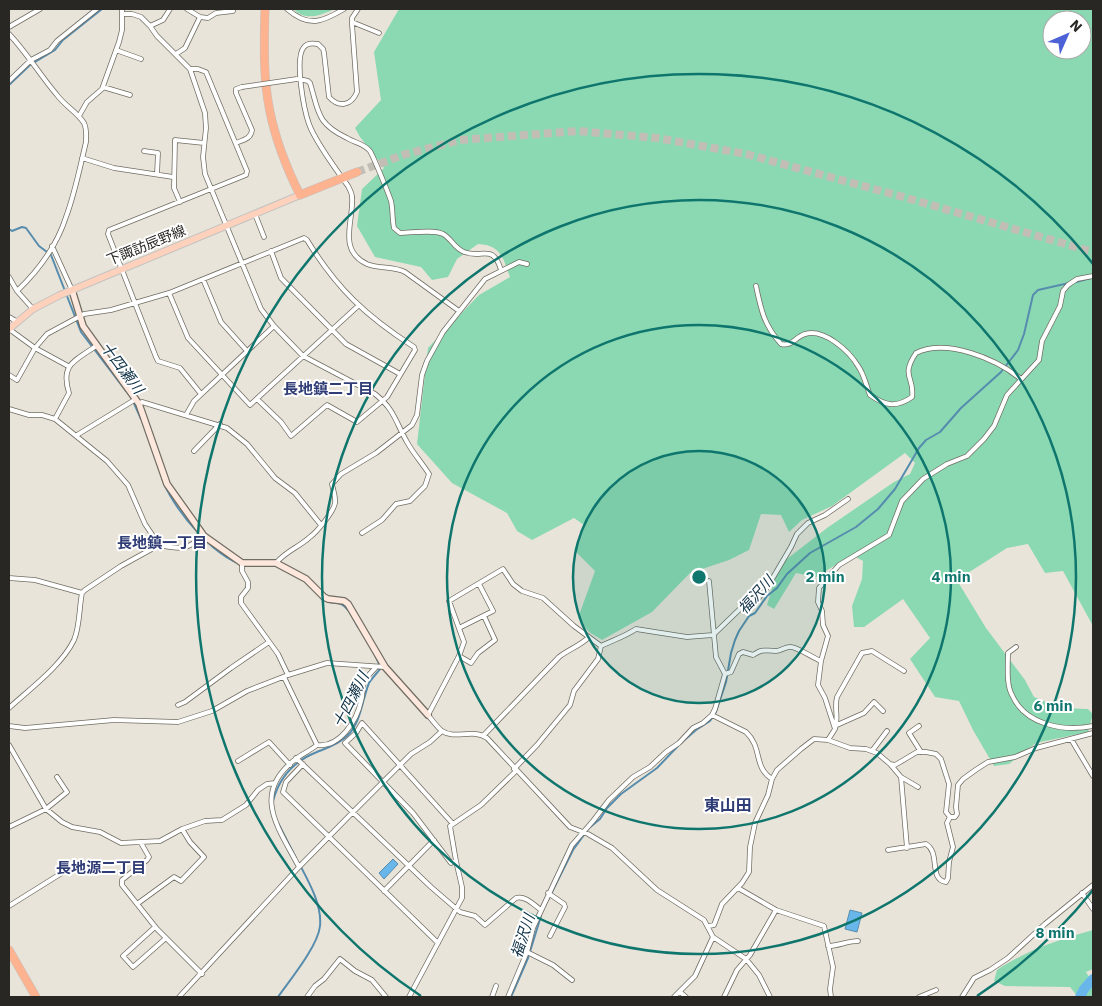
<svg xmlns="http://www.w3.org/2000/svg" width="1102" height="1006" viewBox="0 0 1102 1006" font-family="'IBM Plex Sans','Noto Sans JP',sans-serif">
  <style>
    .green { fill: #8bd9b3; fill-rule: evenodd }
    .water { fill: #69b7ea; stroke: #568cae }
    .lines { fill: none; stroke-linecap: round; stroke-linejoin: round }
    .stream { stroke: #568cae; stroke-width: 2 }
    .river { stroke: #69b7ea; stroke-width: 10 }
    .highway-tunnel { stroke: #c3beb5; stroke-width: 8; stroke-dasharray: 8 4; stroke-linecap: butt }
    .street-casing { stroke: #706d63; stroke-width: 5.5 }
    .secondary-casing { stroke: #706d63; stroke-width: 8 }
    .primary-casing { stroke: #c3c3c1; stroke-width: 8 }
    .highway-casing { stroke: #c3c3c1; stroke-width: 9 }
    .street { stroke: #fff; stroke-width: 4 }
    .secondary { stroke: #fee8de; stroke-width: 5.5 }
    .primary { stroke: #fed1bc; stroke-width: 6 }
    .highway { stroke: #fdb290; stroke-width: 8 }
    .street-bridge-casing { stroke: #706d63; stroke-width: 5.5; stroke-linecap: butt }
    .street-bridge { stroke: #fff; stroke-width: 4 }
    .ring { fill: none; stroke: #0f766e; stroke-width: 2.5 }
    .labels { text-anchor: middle; stroke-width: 4; stroke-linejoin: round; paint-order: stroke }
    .street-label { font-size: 14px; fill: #292723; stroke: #fff }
    .water-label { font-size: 15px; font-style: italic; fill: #0f3247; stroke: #fff }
    .neighbourhood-label { font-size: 15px; font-weight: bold; fill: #2f3c76; stroke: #fff }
    .quarter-label { font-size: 16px; font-weight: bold; fill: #2f3c76; stroke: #fff }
    .centre { fill: #0f766e; stroke: #fff; stroke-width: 2.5 }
    .ring-label { font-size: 15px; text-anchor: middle; font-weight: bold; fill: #0f766e; stroke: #fff; stroke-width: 4; stroke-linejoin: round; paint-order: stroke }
  </style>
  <rect width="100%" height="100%" fill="#e9e4d9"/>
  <path class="green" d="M293,9H335C320,15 307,22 293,9Z
    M399,9H1093V626L1063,571L1045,573L1028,544L1007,548L960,578L958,582L986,628L1025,680L1034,697L1061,708L1088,709L1093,714L1088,732L1036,743L1009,764L994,766L973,730L959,701L935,697L910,659L930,638L903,599L864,627H854L852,606L862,579L863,561L852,555L816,577L796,573L774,609L767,605L779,565L827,528L894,482L910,474L915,463L905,453L832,506L802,520L789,532L781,515L761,514L749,550L729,560L690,573L652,612L602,640L589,632L578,618L595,571L574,550L584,525L574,518L532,540L517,531L507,513L452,483L417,444L428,348L479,295L510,277C503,258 501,245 478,244L457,259L448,277L432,280L421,267L375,257L357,226L362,189L384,168L360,137L355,128L381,100L374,52ZM1052,20H1082V50H1052Z
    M1093,930V969L1086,972L1093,983V997H1078L1070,987L1005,986L994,981L997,970C1025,951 1060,939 1093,930Z"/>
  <path class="water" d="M393,859L398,864L384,879L379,873Z
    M850,910L862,913L857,932L845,929Z"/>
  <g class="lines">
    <path class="stream" d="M9,85L30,65L55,50L63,40L102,9
      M9,229L12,231L22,227L26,228L39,246L51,255L81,332L126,391
      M1076,282L1091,278
      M133,401L141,419
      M162,478C171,507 221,568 253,566
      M322,598C330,605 333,601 341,604C349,607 354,620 358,627
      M681,743L696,730L710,721L716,712L726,682L731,653L735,640L739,631L749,616L755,613L767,596L777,588L787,574L810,553L856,527L878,509L895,489L919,448L926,440L940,432L961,408L1001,372L1018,350L1024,334L1033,295L1038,290L1069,283
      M273,801C279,778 294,761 317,752C327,748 339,744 347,736C361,723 362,700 369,683C372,678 377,673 381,668L375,655
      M278,823L296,858
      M548,900L573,850L589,828L600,819L607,808L621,794L657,768L678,746
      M278,997C290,980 318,946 320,926C322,906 310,884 301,867
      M511,997L528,958L541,916"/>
    <path class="river" d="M1080,997L1084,989L1093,979"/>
    <path class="highway-tunnel" d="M357,172L406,154L460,140L578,131L657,138L746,154L907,198L1093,252"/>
    <g class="street-casing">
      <path id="street" d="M187,9L200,17
        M287,9C309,28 322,22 344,9
        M358,9L352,18V24L357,92C351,106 339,108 329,97L324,53L323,49L318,44C313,43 307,43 304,47C294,58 304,110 309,124C315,141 337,171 348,186C350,190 352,193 352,197C354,221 337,250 367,264C379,269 394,266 405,272L459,311
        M123,14H132L141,17L150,26L157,36L190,69L205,113L206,128L203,157L205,174L261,309L274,326L303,356L375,394C395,410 395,421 407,442C413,453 422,463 429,474L425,486L410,501L396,504L382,520L362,533
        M352,22L379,33
        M150,26L163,20L170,9
        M9,27L40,9
        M9,34C27,53 40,75 57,95C65,106 77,112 84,123C87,129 86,136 86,142C80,167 75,193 66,217C57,245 38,271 17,291
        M116,50L141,59
        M176,54L185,48L200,17L208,18L216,13L233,11V9
        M190,69H198L206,72L247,171L246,175L109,230L108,234L156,357L158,361L180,368L201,394
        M299,79L308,81L310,83C319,112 316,123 347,138C355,143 363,143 370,151C374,158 388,192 391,201C393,209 392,219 394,228L400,233C411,233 434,229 443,234C451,238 454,248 464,252C482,259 493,243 501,270
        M9,81L31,60L50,50L57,41L97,9
        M103,87L130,95
        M79,116L87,102L102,89L119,42L122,30V9
        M236,143C243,140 251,139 252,130L236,93V89L242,87
        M144,151L158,153L157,174
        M82,158L114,168L173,177
        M180,202L174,188L175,140L204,143
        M255,214L264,237
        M52,246L72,290
        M271,251L281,278L346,344L400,374
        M9,277L17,291L33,309
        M203,279L221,322L247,351
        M756,286C761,310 764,325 781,344C792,347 795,337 805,334C824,328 849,351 858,366C864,374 866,385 870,395C886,406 896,408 912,397C915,377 900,377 916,353C947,338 996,359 1021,379
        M169,293L188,338L250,405L358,306
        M9,317L16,321
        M9,329L35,348L68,366
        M9,375L17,380L35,348L47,334L84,314L111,310L169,293L304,238L307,240C337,289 366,316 414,347L415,350L387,397L357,422L327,405L291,436L281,422L257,399
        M139,404L142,402L227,428L247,444L275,478L295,493L321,525
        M9,409L29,415H42L55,419L107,461L128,485L145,524L159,545
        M186,415L194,401L274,326
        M55,419L69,393C60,364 75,361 96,346
        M77,435L136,399
        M194,451L220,424
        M242,563V571L248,582V588L241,597V603L278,654L288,675
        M276,563C287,550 298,548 310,537C317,532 334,511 335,503C336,497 333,490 332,484L341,474L376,453L412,425L417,415L422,375L427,361L443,332L485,279L519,262L527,264
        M9,578L35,580L82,593
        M459,628L493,611L479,584
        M601,646L574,626L543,598L522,591L513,584L503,569L449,601L464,642L459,656L428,715C432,720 437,727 442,731C455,740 473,728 487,738L570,827L588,834L612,848L657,890L704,920L713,937L746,959L759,975L770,997
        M601,646C613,640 624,637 636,629L687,637L713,635L742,607L757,600L768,586L791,547L797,534L808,523L825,515L848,499
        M1016,647L1008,653C1008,666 1006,684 1012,695C1025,725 1064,732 1093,726
        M459,656L471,663L478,653L495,640L484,616
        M725,674L731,672L739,654L743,652L753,655C764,648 764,651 776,651C781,651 786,646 791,647C797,647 813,658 821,661
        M284,677L317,745C311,750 304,753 297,758C250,793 278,827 299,867
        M178,705L185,702L231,668L269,642
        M9,708C30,689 62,665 74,640C80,626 79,608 82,593L85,590L121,566L159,545C181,549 185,551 204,536
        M712,715L746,732C763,748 753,767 772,779
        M837,725L864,713L874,702L883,711
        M9,726L25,728L114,720L178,722L212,711L247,691L288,675L327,663L385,667
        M919,726L909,733L921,752
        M835,729C839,718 834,708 837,697L862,653L872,651L904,671
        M483,736L559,657C569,649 580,646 589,637
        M1071,739L1093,776
        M828,740L835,729L825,698L818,685L821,661L828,636L823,625L822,611L818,602L819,588L839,565L889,535L902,501L923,479L947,464L967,456L984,439L994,426L1007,395L1039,360L1042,341L1060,306L1063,291L1068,285L1077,279L1093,276
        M9,745L46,809L62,822L72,827L100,832L121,843L160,841L182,829L205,821L222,820L246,805L258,790L267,784L275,783
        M317,745C340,748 357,720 361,701C363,695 362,688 364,682C366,677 373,671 376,667
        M872,751L887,731
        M296,758L431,887L460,912L475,916L485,925L516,898C525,895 534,905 541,910
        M238,761L269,742L290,765
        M303,764L286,782L283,792L438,943
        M890,764L901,777L907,848
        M514,769L537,745L570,705L574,691L598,659L601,646
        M901,777L918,787
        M950,817H955L957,814L956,807L958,785L963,779L977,769L988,762L1015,757L1036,748L1093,733
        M453,824L362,723L356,733L345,743L413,813L451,863L456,861
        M9,827L46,809L67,792L57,777
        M141,843L149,857L147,860L122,880V885L157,929L202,974
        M888,850L926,844C941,853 928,879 946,882L948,878L949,862L953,847L947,823L950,817
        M738,888L776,910L824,926L833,967L830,989L831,997
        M384,891L434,840
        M548,893L564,904L565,907L550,936
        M1082,893L1093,909
        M137,904L174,877L181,881L204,857L190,842L182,829
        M9,906L65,871
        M709,926L714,925L722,904L742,883L749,872L750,847L755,823L768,795L772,779L777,770L801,749L814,739L828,740L850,748L866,749L877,753L890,764L895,765L917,752H926L936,754L941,759L949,784L946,812L950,817
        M155,927L123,956L133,967L166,938
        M828,946C839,946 847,941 858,941
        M527,952L553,965L572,980
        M680,992L686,997
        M179,997L299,867L353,812L411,754L430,742L442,731
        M307,997L315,986L324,979L340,959L355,971L372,980L386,997
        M409,997L462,898V887L456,861L450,826L481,805L516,771
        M492,997L496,986
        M508,997L527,952L533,928L572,845L593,821L609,800L633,777L650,767L666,752L679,743L693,728L703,723L712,715L715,709L725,674L716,657L709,581
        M674,997L695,976L713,937
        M724,997L737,970L750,955L776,910
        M919,997L936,990
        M962,997L974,978L990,970L1008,958L1045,924L1093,885"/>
    </g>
    <g class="secondary-casing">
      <path id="secondary" d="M72,290L83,326L139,404L167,484L204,536L242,563H276L306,579L324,597L328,599L344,601L348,604L385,667L428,715"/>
    </g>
    <g class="primary-casing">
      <path id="primary" d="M9,329L33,309L60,295L300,195"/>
    </g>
    <g class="highway-casing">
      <path id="highway" d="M265,9C264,43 263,79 270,112C276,141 287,169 300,195L357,172
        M9,950L36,997"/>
    </g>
    <use href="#street" class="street"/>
    <use href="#secondary" class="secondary"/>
    <use href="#primary" class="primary"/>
    <use href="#highway" class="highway"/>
    <g class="street-bridge-casing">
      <path id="street-bridge" d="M242,87L297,79"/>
    </g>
    <use href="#street-bridge" class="street-bridge"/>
  </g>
  <circle cx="699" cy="577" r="126" fill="#0f766e" fill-opacity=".12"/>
  <g class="ring">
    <circle cx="699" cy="577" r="126"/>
    <circle cx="699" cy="577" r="252"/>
    <circle cx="699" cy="577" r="377"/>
    <path d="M1093 890A503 503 0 0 1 977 996M421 996A503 503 0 1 1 1093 264"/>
  </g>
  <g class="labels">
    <g class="street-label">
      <text transform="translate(146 245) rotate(-22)" y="5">下諏訪辰野線</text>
    </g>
    <g class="water-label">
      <text transform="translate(122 368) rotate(53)" y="5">十四瀬川</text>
      <text transform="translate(756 595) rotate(-48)" y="5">福沢川</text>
      <text transform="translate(351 700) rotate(-63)" y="5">十四瀬川</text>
      <text transform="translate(523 936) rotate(-72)" y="5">福沢川</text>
    </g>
    <g class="neighbourhood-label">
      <text x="328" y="394">長地鎮二丁目</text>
      <text x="162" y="548">長地鎮一丁目</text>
      <text x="101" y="873">長地源二丁目</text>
    </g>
    <g class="quarter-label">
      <text x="728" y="811">東山田</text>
    </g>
  </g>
  <circle cx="699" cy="577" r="8" class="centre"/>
  <g class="ring-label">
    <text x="825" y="582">2 min</text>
    <text x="951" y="582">4 min</text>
    <text x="1053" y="711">6 min</text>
    <text x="1055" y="938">8 min</text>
  </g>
  <rect width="1102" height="1006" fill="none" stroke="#292723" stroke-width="20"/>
  <g transform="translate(1067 35) rotate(45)"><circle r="24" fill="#ffffff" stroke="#a9a9a7"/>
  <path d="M0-4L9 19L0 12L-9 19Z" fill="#4e62d8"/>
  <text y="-8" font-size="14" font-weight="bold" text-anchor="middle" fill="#292723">N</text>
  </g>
</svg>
